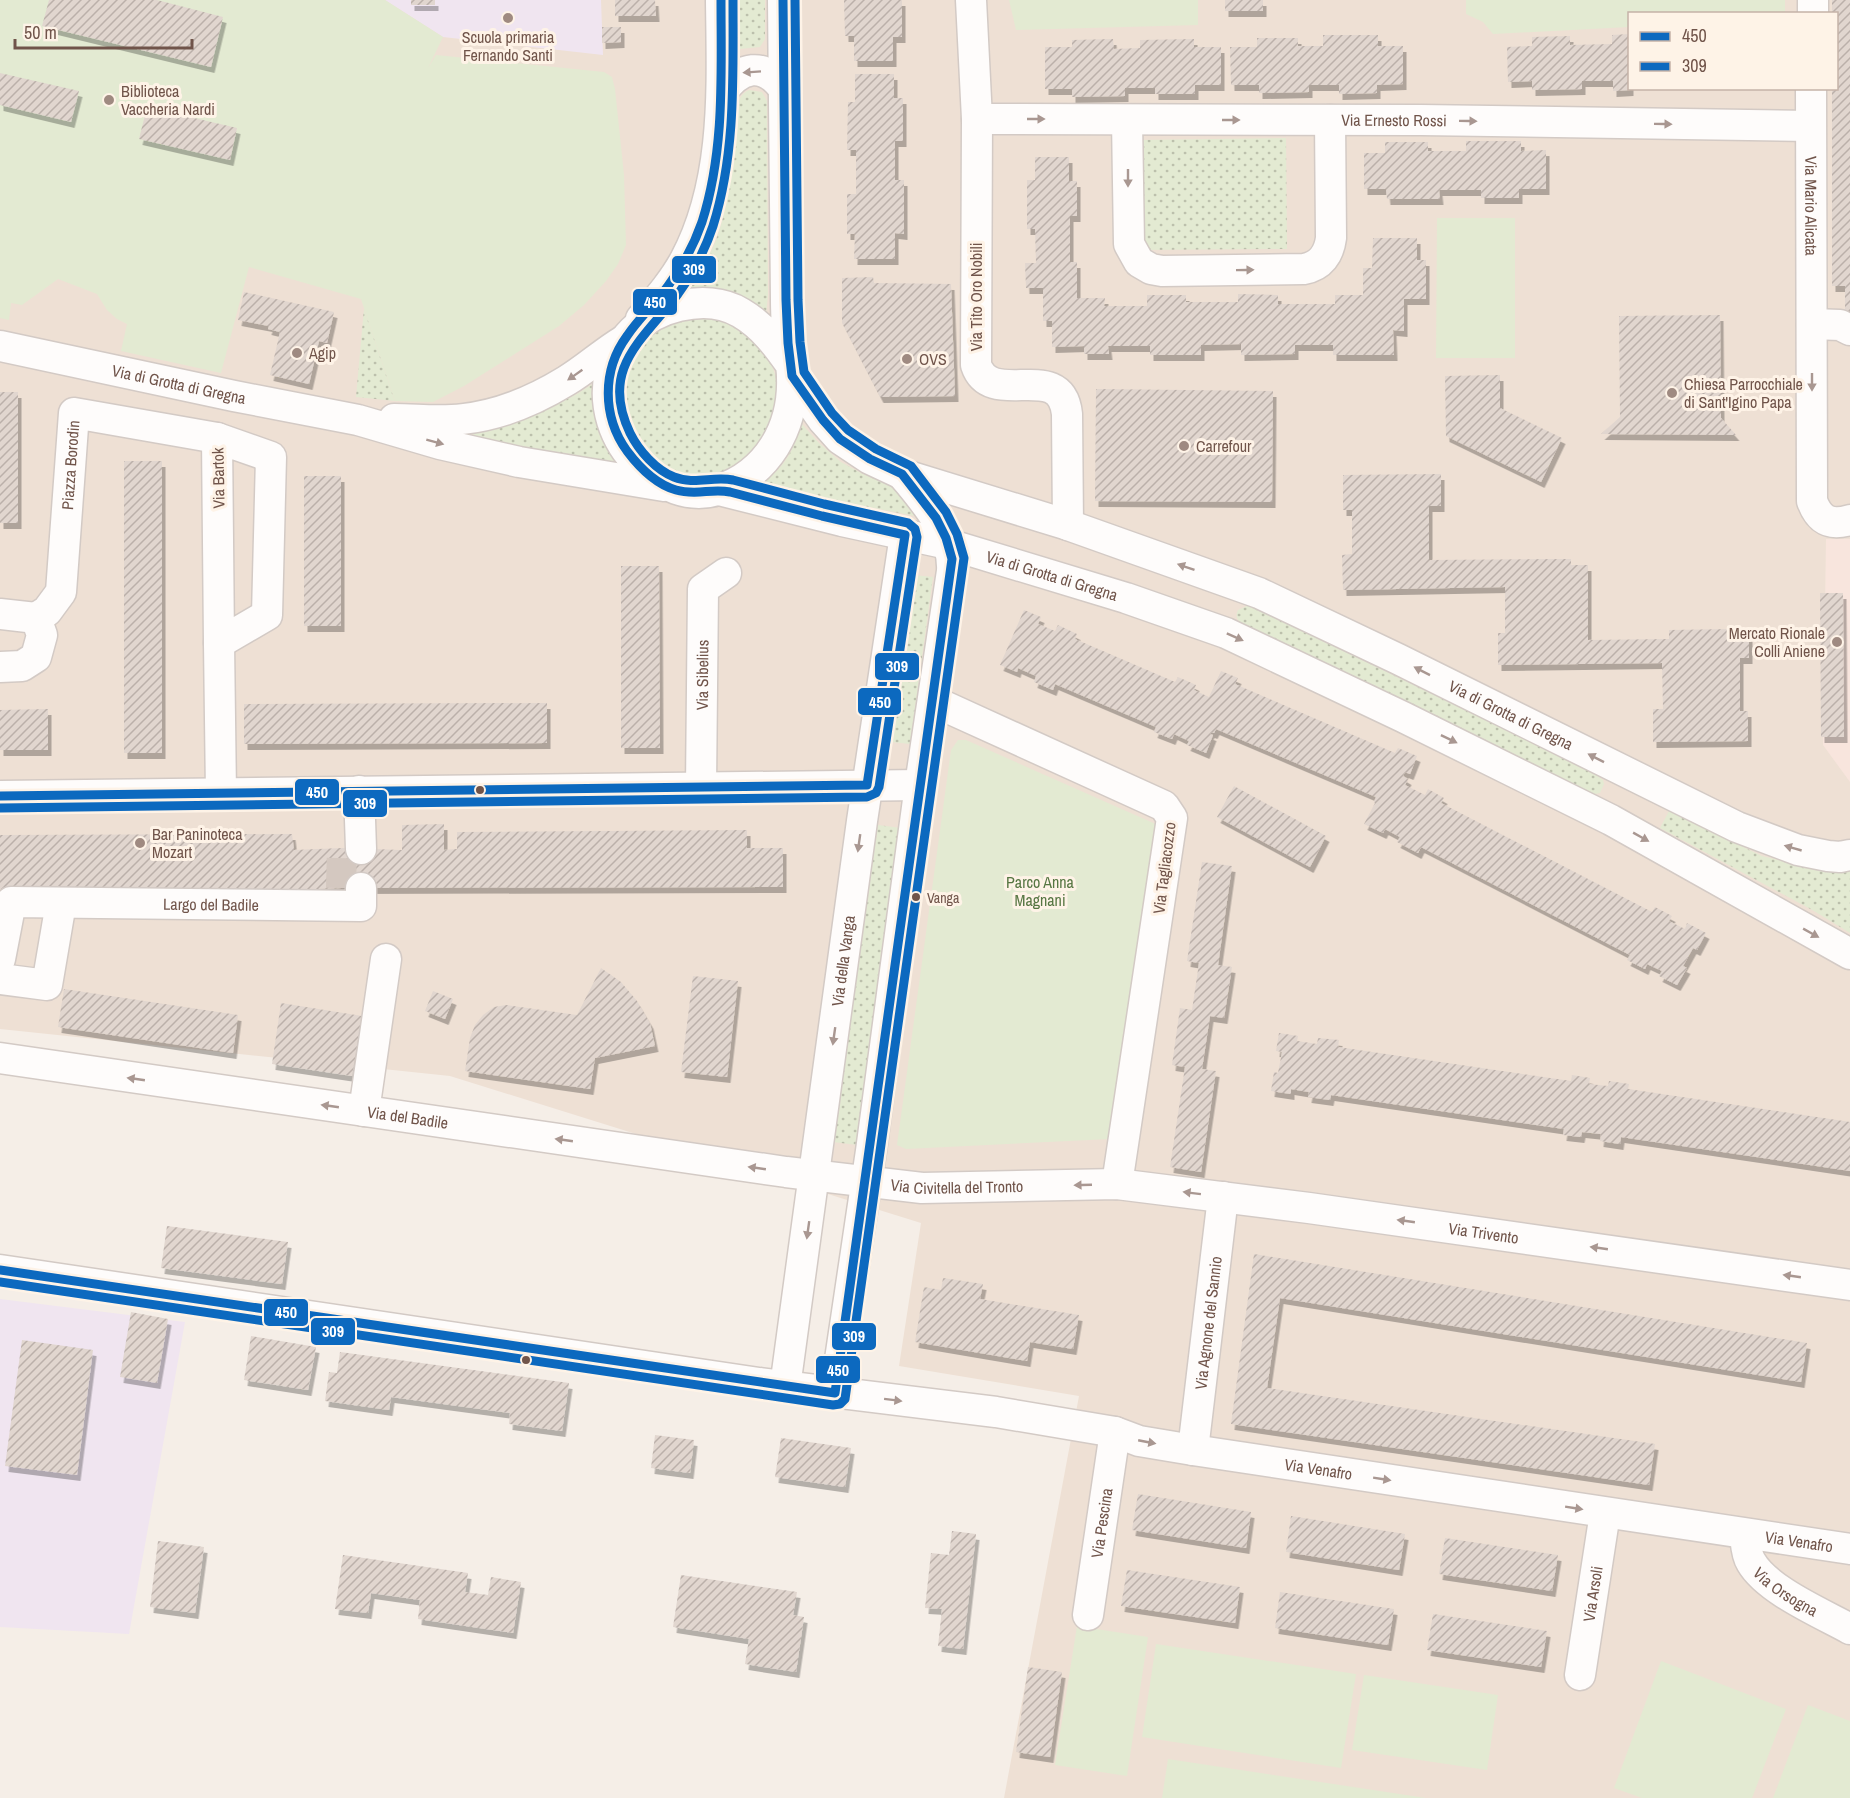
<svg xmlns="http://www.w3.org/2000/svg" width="1850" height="1798" viewBox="0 0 1850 1798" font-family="'Archivo Narrow',sans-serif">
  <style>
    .residential { fill: #eee0d4; fill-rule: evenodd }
    .commercial { fill: #f8e5dd }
    .education { fill: #f0e5f0 }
    .grass { fill: url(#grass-dots) }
    .park { fill: #e3ead2 }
    .building { fill: url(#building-hatch); filter: url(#shadow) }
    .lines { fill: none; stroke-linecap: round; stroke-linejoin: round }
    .minor-tunnel { stroke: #d4c8c0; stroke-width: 30; stroke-dasharray: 30 15; stroke-linecap: butt }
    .minor-casing { stroke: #d3cac5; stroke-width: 33 }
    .minor { stroke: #fefcfb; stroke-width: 30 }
    .bus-1-casing { stroke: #fef3e7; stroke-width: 14 }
    .bus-2-casing { stroke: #fef3e7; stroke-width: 14 }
    .bus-1 { stroke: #0c69bf; stroke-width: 9 }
    .bus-2 { stroke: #0c69bf; stroke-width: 9 }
    .oneway { fill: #a99791 }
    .poi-dot { fill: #9f8a81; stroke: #fef3e7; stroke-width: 2 }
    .bus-dot { fill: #70544a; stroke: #fef3e7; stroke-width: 2 }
    .labels { text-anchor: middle; stroke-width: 6; stroke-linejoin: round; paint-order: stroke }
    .bus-label { font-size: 14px; fill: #70544a; stroke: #fef3e7; text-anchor: start }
    .poi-label { font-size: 16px; fill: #70544a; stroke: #fef3e7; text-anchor: start }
    .street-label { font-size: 16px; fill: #70544a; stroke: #fef3e7 }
    .park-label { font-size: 16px; fill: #567642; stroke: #fef3e7 }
    .line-badge { stroke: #fef3e7; stroke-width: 2 }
    .badge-label { font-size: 16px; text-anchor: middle; font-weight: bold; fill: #fff }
  </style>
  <defs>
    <pattern id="grass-dots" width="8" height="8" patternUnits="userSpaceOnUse" patternTransform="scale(1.5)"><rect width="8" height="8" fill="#e3ead2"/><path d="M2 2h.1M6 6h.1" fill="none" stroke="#bcc0ac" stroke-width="1.8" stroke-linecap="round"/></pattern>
    <pattern id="building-hatch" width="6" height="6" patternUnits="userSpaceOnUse" patternTransform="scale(1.5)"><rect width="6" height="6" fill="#e1d6cf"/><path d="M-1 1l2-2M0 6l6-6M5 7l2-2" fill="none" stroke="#bbb0aa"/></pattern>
    <filter id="shadow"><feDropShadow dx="3.5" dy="6" stdDeviation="0" flood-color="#0004"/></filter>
  </defs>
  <rect width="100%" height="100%" fill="#f5eee7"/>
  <path class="residential" d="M0,0H1850V1798H1004L1079,1396L899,1366L921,1223L450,1076L0,1029ZM1630,14H1836V88H1630Z"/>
  <path class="commercial" d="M1826,539H1850V782L1823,745Z"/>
  <path class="education" d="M385,0H601L603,55L443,37Z
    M0,1299L185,1322L129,1634L0,1627Z"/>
  <path class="grass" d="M739,0H765V39L760,47L740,49Z
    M749,90L762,92L767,101L768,295L766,315C736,288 726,285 685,292C696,277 706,262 714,245C728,213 729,174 735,140C737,124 732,97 749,90Z
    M1286,138L1287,249L1137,250L1136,140Z
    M364,308L395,401L356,397Z
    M620 396a79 79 0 1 1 158 0a79 79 0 1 1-158 0Z
    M598,380L622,465L472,439L474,431C518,419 561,408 598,380Z
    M801,423L819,443L841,462L861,473L900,490L915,516L766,487L765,482C787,463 794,450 801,423Z
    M914,575L933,577L910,744L891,742Z
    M1249,605L1591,771L1603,780L1604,784L1600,793L1595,794L1588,793L1242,624C1237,619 1235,617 1238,610Z
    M1669,811L1762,856L1818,869L1850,866V933L1814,911L1660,828Z
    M878,825L901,828L857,1145L833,1142Z"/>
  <path class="park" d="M0,0H385L443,37L428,68L436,55L604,72L612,77L615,89L624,175L626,245L618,264L606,281L584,305L559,326L464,386L433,402L395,401L361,299L249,267L221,373L121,351L127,324L117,319L107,310L97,294L58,279L22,305L11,303L9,320L0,318Z
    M1009,0H1198V25L1016,30Z
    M1466,0H1785V13L1630,14L1629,27L1493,34L1483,22L1466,14Z
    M1437,218H1515V358H1436Z
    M958,740H966L1160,826L1110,1139L906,1149L897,1145L951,750Z
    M1077,1626L1148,1637L1127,1776L1055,1765Z
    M1156,1644L1356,1674L1341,1768L1142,1737Z
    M1661,1661L1786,1709L1752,1798H1642L1614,1788Z
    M1364,1675L1498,1695L1487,1770L1352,1750Z
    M1808,1705L1850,1721V1798H1773Z
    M1168,1759L1426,1798H1162Z"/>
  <path class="building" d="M49,0H157L223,17L211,67L42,26Z
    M411,0H435V5H411Z
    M615,0H655L656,16H615Z
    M844,0H902V37H893V61H854V36H845Z
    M1225,0H1263V11H1225Z
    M1832,0H1850V311H1845V286H1832V88H1836V14H1832Z
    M602,27H621V42L602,43Z
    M1630,34V90L1613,91V81H1582V89L1532,90V81L1508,82L1507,47L1532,46V37L1570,36V45L1612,44V35Z
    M1323,35H1378V46H1403V84L1377,85V93L1339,94V85H1309V92L1259,93V85H1231L1230,47H1257V38H1298V46H1323Z
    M1113,39L1114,49L1140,48V40L1194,39V47H1221V85H1195V94H1155V88H1125V96L1072,97V89H1045V47H1072V40Z
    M0,73L79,91L71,122L0,105Z
    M855,74H894V98H903V141H895V180H904V234L895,233V259H854L855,234H847V194H856V150H847L848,102H855Z
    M147,107L237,128L230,160L139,139Z
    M1466,141H1521V151L1546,150V189H1519V198H1481V190H1439L1440,199H1387L1386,189H1364V153H1385V142H1428V151H1466Z
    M1035,157H1069V181H1077V216H1070V262H1077V298H1105L1104,306H1147V295H1186V302H1238V294L1278,295V304H1335V295H1363V268H1372L1373,238H1417V260H1426V299H1404V331L1393,330L1394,355H1333V345H1295V354L1241,355V344L1201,345V355H1150V346H1108L1109,354H1084V346L1052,347V321H1043V288H1026L1025,263H1036L1035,229H1027V180H1035Z
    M873,277L874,283L951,284L955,396L880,397L842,323V278Z
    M244,292L334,312L327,343L319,341L309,384L270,375L280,332L268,329L269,326L238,320Z
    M1720,315L1721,418L1736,435L1601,434L1620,417L1619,316Z
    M1500,375V408L1562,438L1541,482L1446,436L1445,376Z
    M1096,389L1273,391L1272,502L1095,501Z
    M0,392H18V523H0Z
    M124,461H162V753H124Z
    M1441,474V506H1429V560L1571,559V565H1588V640L1669,639V630L1732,629V636H1749V658H1740V711H1748V741L1653,742V709H1663L1662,663L1498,665V633H1505V587L1343,590L1342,555L1352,554V510H1343V475Z
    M304,476H341V626H304Z
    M621,566H659L660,748H621Z
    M1820,593H1843L1844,737H1821Z
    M1024,610L1041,617L1038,624L1055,631L1058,625L1077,634L1075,639L1175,682L1178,677L1196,685L1194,690L1209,697L1221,671L1238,678L1235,684L1395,753L1398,748L1417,756L1410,774L1405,772L1403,776L1408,779L1405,785L1425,795L1428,789L1444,798L1441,803L1652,912L1655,907L1672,916L1669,921L1685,929L1687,923L1706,933L1697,950L1693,948L1683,966L1687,968L1677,985L1659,976L1662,971L1647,964L1645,969L1627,960L1630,955L1421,847L1418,853L1397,842L1400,837L1385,829L1383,833L1364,824L1375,803L1374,802L1376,797L1216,729L1214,733L1211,732L1210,734L1213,735L1206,753L1187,745L1189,741L1174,734L1172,739L1154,732L1156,727L1055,684L1053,690L1034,682L1036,676L1018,668L1017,672L1000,665Z
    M547,703V743L244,744V704Z
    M48,709V750H0V710Z
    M1234,786L1326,836L1310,867L1217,817Z
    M444,824V850L457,849V832L747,830V848H783V887L341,888L294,890L0,889V835L292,834L294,850L342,848L402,850V825Z
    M1202,862L1232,866L1218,965L1232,967L1224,1018L1210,1016L1202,1069L1216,1071L1201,1172L1170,1167L1185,1067L1172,1065L1180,1008L1192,1010L1199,963L1187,961Z
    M601,968L621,982L637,1001L650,1023L655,1046L595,1058L590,1089L465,1071L470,1038L475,1025L483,1015L494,1007L506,1005L577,1015Z
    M693,976L738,981L727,1077L681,1072Z
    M64,989L238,1015L233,1053L58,1027Z
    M433,991L453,999L445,1019L425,1011Z
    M281,1003L362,1016L352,1076L272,1064Z
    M1279,1033L1298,1036L1297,1041L1317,1044L1318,1038L1339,1040L1338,1047L1571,1081L1572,1075L1590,1078L1589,1084L1608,1086L1609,1081L1629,1084L1628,1089L1850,1122V1171L1621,1137L1620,1144L1600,1141L1601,1134L1582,1132L1581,1137L1563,1135L1564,1129L1331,1095L1330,1100L1308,1097L1309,1092L1291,1089V1094L1271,1091L1274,1072L1278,1073L1282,1052L1276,1051Z
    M167,1226L288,1242L282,1284L161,1268Z
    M1254,1254L1807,1343L1801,1382L1280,1298L1267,1388L1655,1444L1649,1485L1231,1424Z
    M943,1278L983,1284L980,1299L1079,1315L1073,1349L1030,1342L1027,1361L915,1342L924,1287L941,1290Z
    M131,1312L168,1319L157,1383L120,1377Z
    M251,1336L316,1347L308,1390L244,1380Z
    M22,1340L93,1350L77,1475L5,1466Z
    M340,1352L569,1383L562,1431L509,1424L510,1413L391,1397L389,1410L325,1401L329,1372L337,1373Z
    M655,1435L694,1440L690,1473L651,1468Z
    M781,1438L851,1448L845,1487L775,1477Z
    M1138,1494L1251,1512L1246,1548L1132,1530Z
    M1291,1516L1405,1534L1399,1570L1286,1552Z
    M952,1531L976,1534L963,1649L938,1646L942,1609L925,1608L931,1553L949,1555Z
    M1445,1538L1558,1555L1552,1591L1439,1574Z
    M158,1541L204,1547L195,1613L150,1607Z
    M343,1555L468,1573L465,1592L488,1595L491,1577L521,1582L513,1633L418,1619L420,1600L371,1593L368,1613L335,1609Z
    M1127,1570L1240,1587L1235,1623L1121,1606Z
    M681,1575L797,1592L793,1615L804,1617L796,1672L745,1664L749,1639L673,1627Z
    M1280,1592L1394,1609L1388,1645L1275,1628Z
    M1433,1614L1547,1631L1541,1667L1427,1650Z
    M1028,1667L1062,1672L1050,1757L1016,1752Z"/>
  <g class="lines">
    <path class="minor-tunnel" d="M341,888L342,848"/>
    <g class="minor-casing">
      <g id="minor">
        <path d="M783,0L786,300C786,315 787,330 788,345C789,356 792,366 792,377C794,427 768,474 718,490C689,499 661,486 640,466C585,413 602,324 679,306C700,301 723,302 741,313C763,326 777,345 791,365"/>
        <path d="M971,0L977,119L976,365C991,410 1061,357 1067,414L1068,525"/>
        <path d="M1813,14V0"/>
        <path id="s1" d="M1811,88L1812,501C1819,520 1830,526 1850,520"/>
        <path d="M722,92C741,66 763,61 784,89"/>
        <path id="s2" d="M977,119L1421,120L1810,126"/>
        <path d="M1127,120L1129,244L1139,262L1151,269L1162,271L1304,269C1321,266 1329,254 1331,238L1330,120"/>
        <path d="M641,319C657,300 673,282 685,260C727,181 722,87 721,0"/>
        <path d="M1812,324L1840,325L1850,330"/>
        <path id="s3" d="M0,346L234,396L358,420L440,444L519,462L664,486"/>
        <path id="s4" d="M792,376L823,420L840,439L870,459L902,474L1068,525L1259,593L1398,659L1737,827L1798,850L1828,856L1840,857L1850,855"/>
        <path d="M394,419C417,419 440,422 463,419C500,415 535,400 566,381C586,369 603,353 623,341"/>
        <path d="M217,438L271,457L267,615L219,643Z"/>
        <path id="s5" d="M719,490L842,521L948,544L1126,598L1226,633L1403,717L1611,820L1850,954"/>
        <path d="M0,614L36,618L42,635L36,657L22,666L0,667"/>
        <path id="s6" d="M36,618L47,611L61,592L74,413L217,438"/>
        <path d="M219,643L221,794"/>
        <path d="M933,701L1164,806L1172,818L1117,1184"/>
        <path id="s7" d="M701,787L703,589L726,573"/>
        <path d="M359,791L361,849"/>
        <path d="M0,796L920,785"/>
        <path id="s8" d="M0,959L11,902L361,906V888"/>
        <path d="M0,979L47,985L61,903"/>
        <path id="s9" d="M0,1058L786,1172L922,1188L1117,1184L1309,1208L1850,1285"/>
        <path d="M364,1111L386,959"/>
        <path id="s10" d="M0,1270L759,1383L996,1412L1115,1432L1139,1441L1193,1450L1850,1549"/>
        <path id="s11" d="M785,1387L862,821L905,535"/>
        <path d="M835,1393L871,1151L920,785L952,571C954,533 924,501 902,474"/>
        <path id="s12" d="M1193,1450L1223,1197"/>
        <path id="s13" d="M1745,1535C1746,1543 1746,1554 1751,1562C1767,1590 1821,1613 1850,1629"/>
        <path id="s14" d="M1088,1615L1115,1432"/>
        <path id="s15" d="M1580,1675L1605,1513"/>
      </g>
    </g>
    <use href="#minor" class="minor"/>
    <g class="bus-1-casing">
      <path id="bus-1" d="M0,796L867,785L905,535L822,516L730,492C711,488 697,496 676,490C655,484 639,467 627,451C602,416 602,370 627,336C639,318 655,304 668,286C682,267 694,245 702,222C725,150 721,74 721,0
        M0,1270L835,1393L952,559L946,538L936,518L902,474L870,459L840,439L823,420L792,376L788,343L786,300L783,0"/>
    </g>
    <g class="bus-2-casing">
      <path id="bus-2" d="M0,808L867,797L876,793L879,787L917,537L915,529L908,523L824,504L733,480C713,476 694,485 674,477C656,470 639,451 630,433C599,368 643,340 678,294C693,273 705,250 713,226C736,153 733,75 733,0
        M0,1282L833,1405L840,1404L845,1399L964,558L957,534L946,512L911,466L876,449L848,430L832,413L804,372L800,342L798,300L795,0"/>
    </g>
    <use href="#bus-1" class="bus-1"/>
    <use href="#bus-2" class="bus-2"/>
  </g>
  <defs><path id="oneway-solid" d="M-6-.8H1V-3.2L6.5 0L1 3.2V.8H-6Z" transform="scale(1.5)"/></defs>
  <g class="oneway">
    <use href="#oneway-solid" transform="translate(752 72) rotate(176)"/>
    <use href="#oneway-solid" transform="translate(1036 119)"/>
    <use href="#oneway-solid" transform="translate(1231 120)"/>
    <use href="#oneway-solid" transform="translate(1468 121) rotate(1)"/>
    <use href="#oneway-solid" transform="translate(1663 124) rotate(1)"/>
    <use href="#oneway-solid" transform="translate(1128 178) rotate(90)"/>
    <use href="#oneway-solid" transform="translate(1245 270) rotate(-1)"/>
    <use href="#oneway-solid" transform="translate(575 375) rotate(145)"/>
    <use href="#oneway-solid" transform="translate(1812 382) rotate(90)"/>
    <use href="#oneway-solid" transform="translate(435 442) rotate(15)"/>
    <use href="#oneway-solid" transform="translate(1186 567) rotate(-161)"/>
    <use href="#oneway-solid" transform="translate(1235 637) rotate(24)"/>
    <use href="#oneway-solid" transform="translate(1422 671) rotate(-153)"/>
    <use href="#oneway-solid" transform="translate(1449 739) rotate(26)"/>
    <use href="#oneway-solid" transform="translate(1596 758) rotate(-153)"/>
    <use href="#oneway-solid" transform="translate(1641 837) rotate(29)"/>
    <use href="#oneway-solid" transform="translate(859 843) rotate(98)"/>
    <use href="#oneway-solid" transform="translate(1793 848) rotate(-164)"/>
    <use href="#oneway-solid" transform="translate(1811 933) rotate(29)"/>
    <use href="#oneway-solid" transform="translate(834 1036) rotate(98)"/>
    <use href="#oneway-solid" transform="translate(136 1079) rotate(-172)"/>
    <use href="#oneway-solid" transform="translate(330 1106) rotate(-172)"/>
    <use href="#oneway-solid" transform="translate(564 1140) rotate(-172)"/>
    <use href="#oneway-solid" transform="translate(757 1168) rotate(-172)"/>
    <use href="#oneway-solid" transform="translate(1083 1185) rotate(178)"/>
    <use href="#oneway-solid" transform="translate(1192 1193) rotate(-173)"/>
    <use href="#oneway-solid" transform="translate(1406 1221) rotate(-172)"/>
    <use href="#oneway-solid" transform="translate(808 1230) rotate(98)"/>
    <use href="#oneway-solid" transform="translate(1599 1248) rotate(-172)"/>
    <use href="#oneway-solid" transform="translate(1792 1276) rotate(-172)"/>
    <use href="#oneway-solid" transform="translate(893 1400) rotate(7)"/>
    <use href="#oneway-solid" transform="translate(1147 1442) rotate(11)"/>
    <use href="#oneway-solid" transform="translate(1382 1479) rotate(9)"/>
    <use href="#oneway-solid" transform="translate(1574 1508) rotate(9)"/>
  </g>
  <g class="poi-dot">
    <circle cx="508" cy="18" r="6"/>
    <circle cx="109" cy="100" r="6"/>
    <circle cx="297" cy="353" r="6"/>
    <circle cx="907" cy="359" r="6"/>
    <circle cx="1672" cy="393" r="6"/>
    <circle cx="1184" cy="446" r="6"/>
    <circle cx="1837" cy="642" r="6"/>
    <circle cx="140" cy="843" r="6"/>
  </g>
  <g class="bus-dot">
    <circle cx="480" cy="790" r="5"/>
    <circle cx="916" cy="897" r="5"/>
    <circle cx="526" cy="1360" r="5"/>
  </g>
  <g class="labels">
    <g class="bus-label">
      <text x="927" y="903">Vanga</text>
    </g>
    <g class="poi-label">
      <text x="508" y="43" text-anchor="middle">Scuola primaria<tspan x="508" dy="18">Fernando Santi</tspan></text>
      <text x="121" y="97">Biblioteca<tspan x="121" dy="18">Vaccheria Nardi</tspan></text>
      <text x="309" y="359">Agip</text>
      <text x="919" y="365">OVS</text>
      <text x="1684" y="390">Chiesa Parrocchiale<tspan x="1684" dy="18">di Sant'Igino Papa</tspan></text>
      <text x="1196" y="452">Carrefour</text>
      <text x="1825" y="639" text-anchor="end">Mercato Rionale<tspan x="1825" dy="18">Colli Aniene</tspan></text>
      <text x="152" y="840">Bar Paninoteca<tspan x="152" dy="18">Mozart</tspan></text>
    </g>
    <g class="street-label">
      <text dy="6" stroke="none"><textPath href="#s2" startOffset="417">Via Ernesto Rossi</textPath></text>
      <text dy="6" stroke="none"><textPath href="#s1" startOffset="118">Via Mario Alicata</textPath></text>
      <text transform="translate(976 297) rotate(-90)" y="6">Via Tito Oro Nobili</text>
      <text dy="6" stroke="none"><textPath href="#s3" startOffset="183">Via di Grotta di Gregna</textPath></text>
      <text dy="6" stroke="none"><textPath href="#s6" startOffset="164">Piazza Borodin</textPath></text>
      <text transform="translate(218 478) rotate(-91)" y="6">Via Bartok</text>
      <text dy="6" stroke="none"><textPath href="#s5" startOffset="344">Via di Grotta di Gregna</textPath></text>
      <text dy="6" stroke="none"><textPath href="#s7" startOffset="112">Via Sibelius</textPath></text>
      <text dy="6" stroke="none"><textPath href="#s4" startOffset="807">Via di Grotta di Gregna</textPath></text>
      <text transform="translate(1164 868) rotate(-83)" y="6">Via Tagliacozzo</text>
      <text dy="6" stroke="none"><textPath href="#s8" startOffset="258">Largo del Badile</textPath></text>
      <text dy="6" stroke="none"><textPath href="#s11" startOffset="430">Via della Vanga</textPath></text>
      <text dy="6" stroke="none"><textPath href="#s9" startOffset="412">Via del Badile</textPath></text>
      <text dy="6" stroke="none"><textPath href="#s9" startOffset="966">Via Civitella del Tronto</textPath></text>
      <text dy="6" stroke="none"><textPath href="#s9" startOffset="1496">Via Trivento</textPath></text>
      <text dy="6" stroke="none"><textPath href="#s12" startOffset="128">Via Agnone del Sannio</textPath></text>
      <text dy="6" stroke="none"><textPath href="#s10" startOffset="1334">Via Venafro</textPath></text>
      <text dy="6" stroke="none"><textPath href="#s14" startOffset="93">Via Pescina</textPath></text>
      <text dy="6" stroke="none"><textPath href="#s10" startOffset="1820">Via Venafro</textPath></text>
      <text dy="6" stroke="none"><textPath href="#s13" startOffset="74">Via Orsogna</textPath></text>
      <text dy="6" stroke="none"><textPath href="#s15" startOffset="82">Via Arsoli</textPath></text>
    </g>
    <g class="park-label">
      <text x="1040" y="888">Parco Anna<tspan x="1040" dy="18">Magnani</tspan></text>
    </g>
  </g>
  <g class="line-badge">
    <rect x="671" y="255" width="46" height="29" rx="6" fill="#0c69bf"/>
    <rect x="632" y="288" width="46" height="28" rx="6" fill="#0c69bf"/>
    <rect x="874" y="652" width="46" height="29" rx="6" fill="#0c69bf"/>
    <rect x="857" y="687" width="45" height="29" rx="6" fill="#0c69bf"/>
    <rect x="294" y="778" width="46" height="28" rx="6" fill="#0c69bf"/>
    <rect x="342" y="789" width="46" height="29" rx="6" fill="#0c69bf"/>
    <rect x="263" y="1298" width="46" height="29" rx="6" fill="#0c69bf"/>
    <rect x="310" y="1317" width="46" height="29" rx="6" fill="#0c69bf"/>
    <rect x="831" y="1322" width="46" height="29" rx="6" fill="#0c69bf"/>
    <rect x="815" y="1355" width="46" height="29" rx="6" fill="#0c69bf"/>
  </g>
  <g class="badge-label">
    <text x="694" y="275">309</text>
    <text x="655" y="308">450</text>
    <text x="897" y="672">309</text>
    <text x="880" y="708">450</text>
    <text x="317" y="798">450</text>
    <text x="365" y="809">309</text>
    <text x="286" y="1318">450</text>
    <text x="333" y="1337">309</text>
    <text x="854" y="1342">309</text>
    <text x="838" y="1376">450</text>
  </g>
  <rect x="1628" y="12" width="210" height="78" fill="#fef3e7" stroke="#c5b3a8" stroke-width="1.5"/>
  <rect x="1640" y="32" width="30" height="9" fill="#0c69bf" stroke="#c5b3a8" stroke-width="1.5"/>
  <text x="1682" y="42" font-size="18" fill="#70544a">450</text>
  <rect x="1640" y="62" width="30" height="9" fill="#0c69bf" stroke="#c5b3a8" stroke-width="1.5"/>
  <text x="1682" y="72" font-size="18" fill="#70544a">309</text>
  <path d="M15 39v9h177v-9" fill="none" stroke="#70544a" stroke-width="3"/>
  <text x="24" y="39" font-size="18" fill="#70544a" stroke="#fef3e7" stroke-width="4.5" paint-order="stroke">50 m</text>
</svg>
